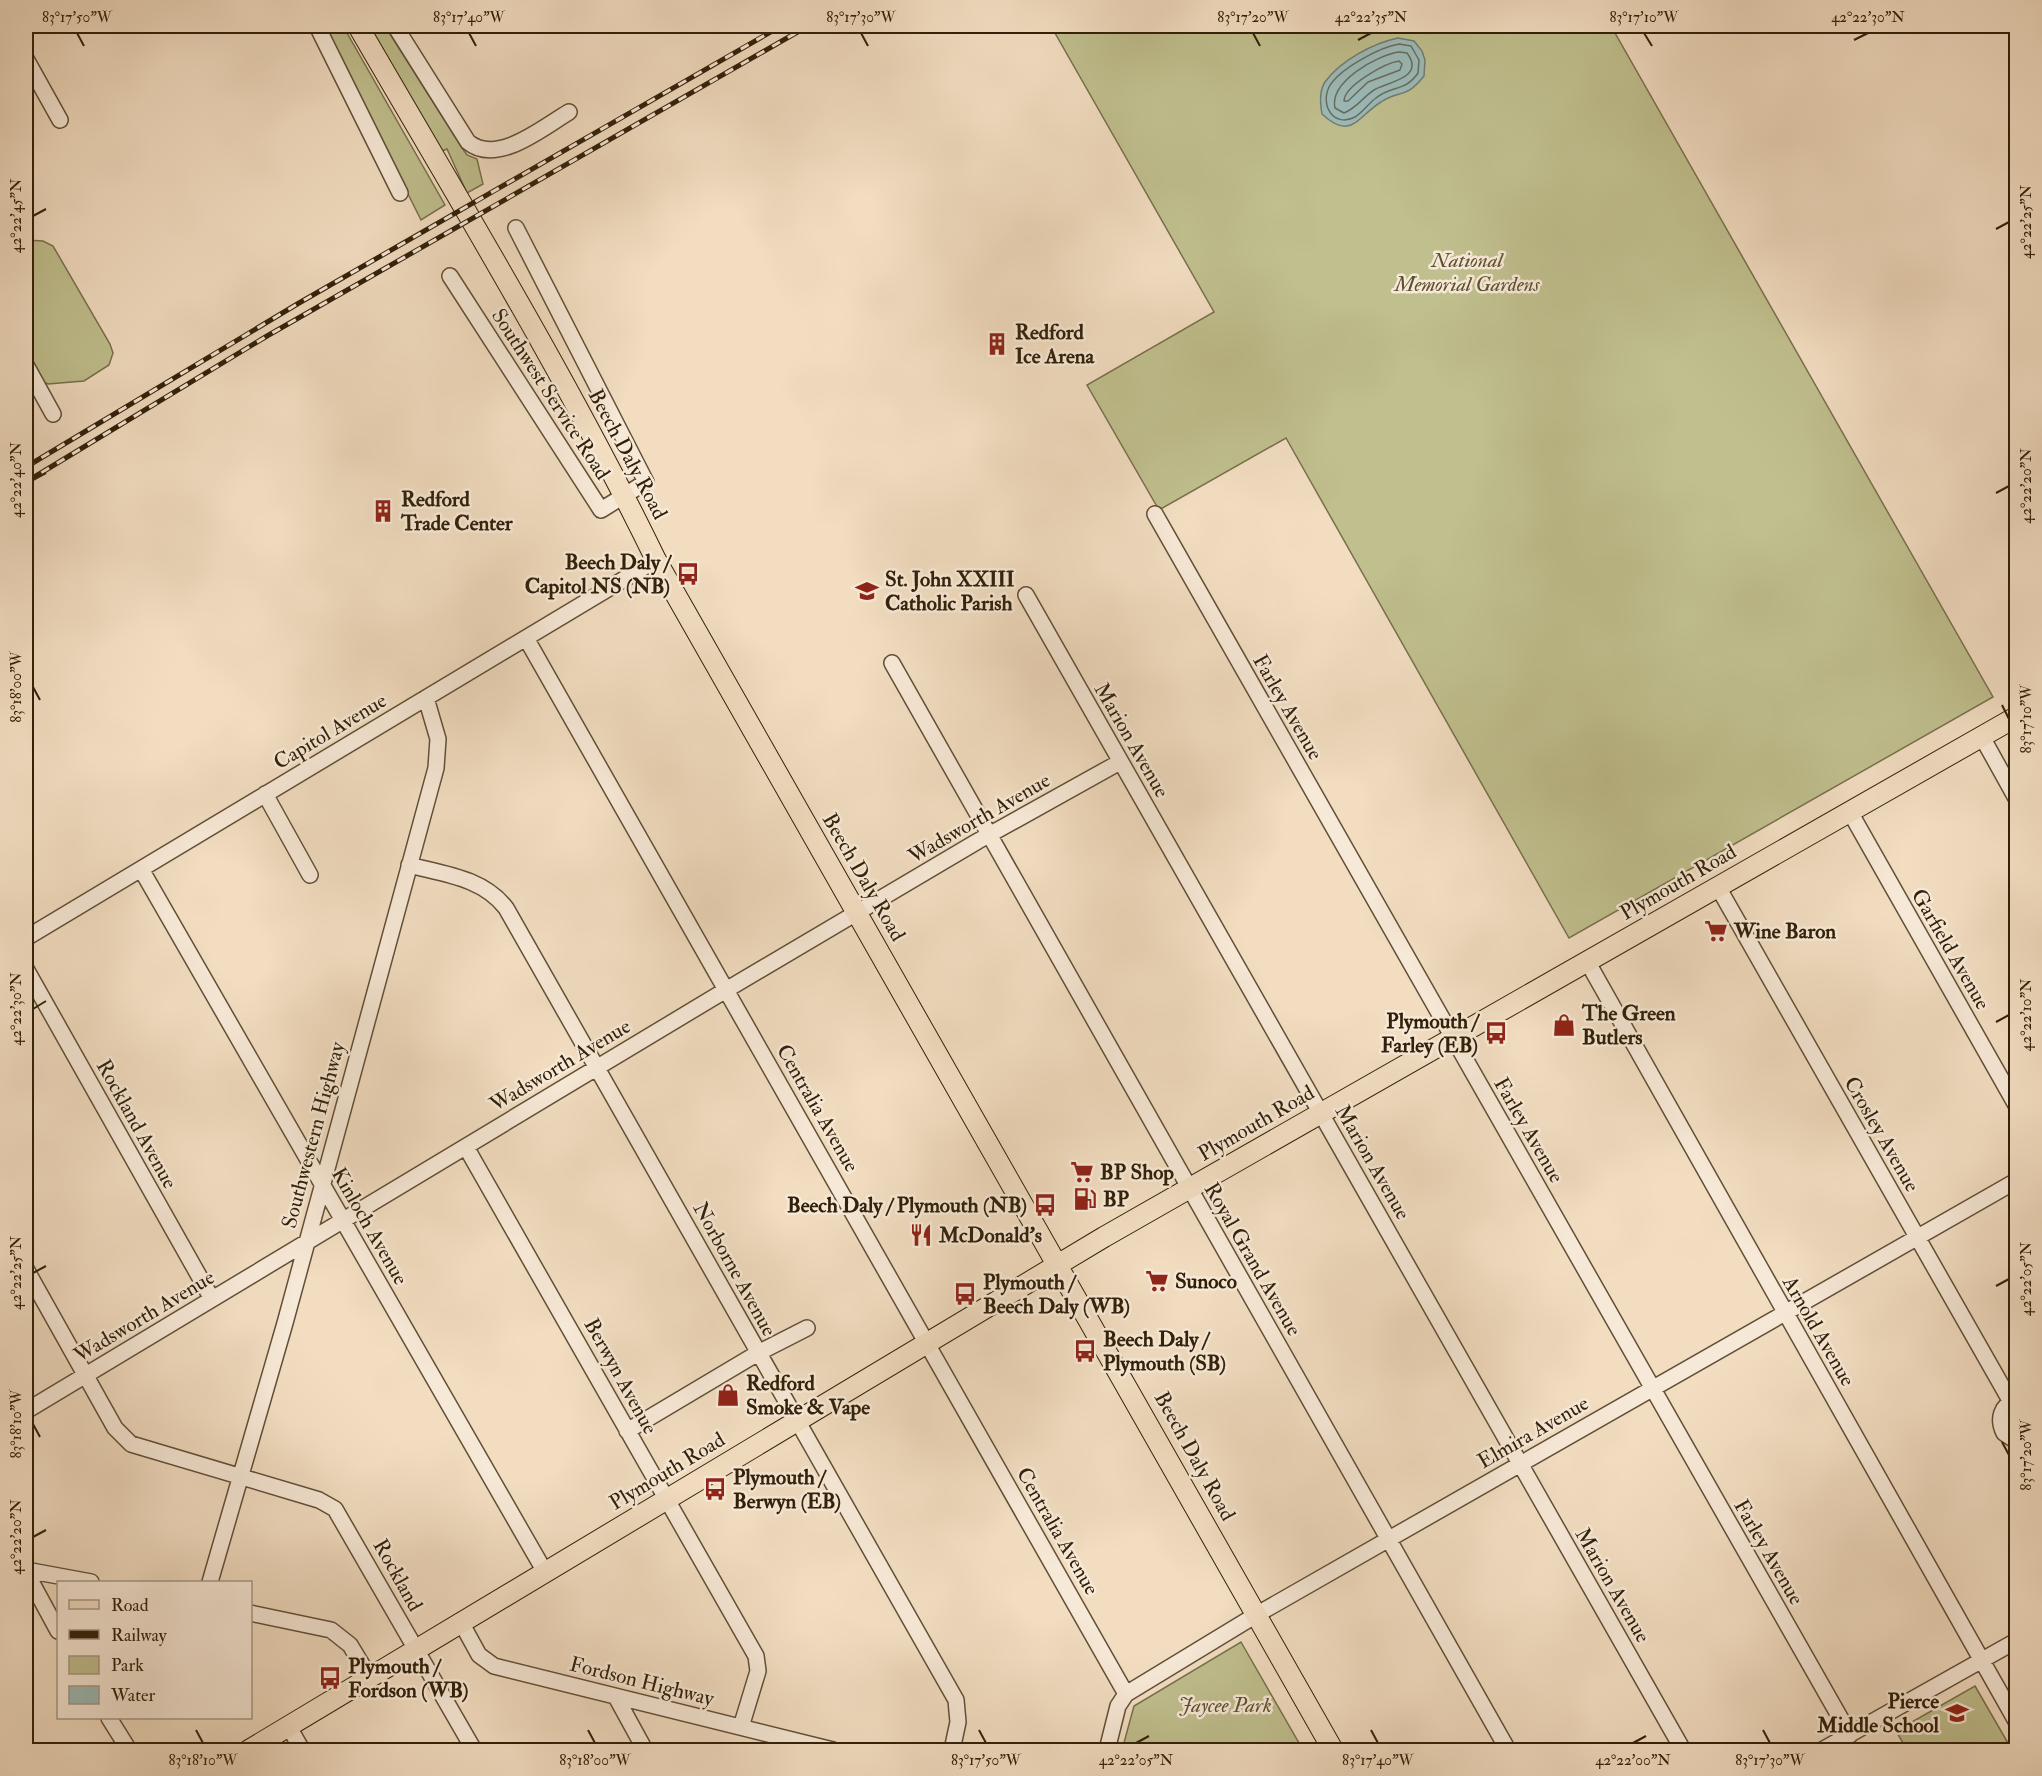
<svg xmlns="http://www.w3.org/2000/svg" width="2042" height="1776" viewBox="0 0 2042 1776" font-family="'IM FELL Double Pica',serif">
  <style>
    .green { fill: #c0bf8e; stroke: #78704c; stroke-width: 1.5 }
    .water { fill: #9cbbb9; stroke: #717d73; stroke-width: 1.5 }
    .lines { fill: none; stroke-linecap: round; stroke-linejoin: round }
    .shore { stroke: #666e61; stroke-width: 1.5 }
    .minor-casing { stroke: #614f37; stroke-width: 18 }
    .major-casing { stroke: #312009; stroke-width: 22 }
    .minor { stroke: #f7e9d7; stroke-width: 15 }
    .major { stroke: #f2ddc1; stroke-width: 20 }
    .rail-casing { stroke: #312009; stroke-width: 5 }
    .rail { stroke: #f7e9d7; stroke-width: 3; stroke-dasharray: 9; stroke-linecap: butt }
    .ticks { fill: none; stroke: #312009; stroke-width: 2 }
    .labels { text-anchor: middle; stroke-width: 5; stroke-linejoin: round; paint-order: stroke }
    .park-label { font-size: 21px; font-style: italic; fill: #5c5031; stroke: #f7e9d7 }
    .poi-label { font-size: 21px; font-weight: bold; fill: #312009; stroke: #f7e9d7; text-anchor: start }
    .street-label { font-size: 21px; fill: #312009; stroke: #f7e9d7 }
    .neatline { fill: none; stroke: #312009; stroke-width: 2 }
    .ticks-label { font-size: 15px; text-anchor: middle; fill: #312009 }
  </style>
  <rect width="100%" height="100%" fill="#f2ddc1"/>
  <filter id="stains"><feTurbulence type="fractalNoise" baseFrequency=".00333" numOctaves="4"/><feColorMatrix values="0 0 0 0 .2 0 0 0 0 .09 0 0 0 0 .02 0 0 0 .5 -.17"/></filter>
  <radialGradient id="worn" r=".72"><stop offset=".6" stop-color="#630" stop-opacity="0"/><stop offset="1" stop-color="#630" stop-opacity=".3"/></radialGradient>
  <path class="green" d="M324,26H343L445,205L421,220Z
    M369,26H385L462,148L467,155L477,159L483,184L467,193L447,149L442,151Z
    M1051,26H1611L1993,697L1569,938L1286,438L1159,510L1087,385L1214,312Z
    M26,240L43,241L53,246L110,344L113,353L109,365L84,381L48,384L39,380L26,358Z
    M1241,1642L1303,1750H1122L1134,1706Z
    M1975,1686L2012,1750H1907L1896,1731Z"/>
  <path class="water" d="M1398,38L1414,41L1422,51L1425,60L1424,76C1405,100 1400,89 1381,102C1357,117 1351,141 1322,114C1320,103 1319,91 1325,82C1341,60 1374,43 1398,38Z"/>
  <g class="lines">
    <path class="shore" d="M1399,44L1411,46L1419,60L1418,73C1405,92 1392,85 1376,98C1369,103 1363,112 1355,117C1334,128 1320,106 1329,87C1339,69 1380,47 1399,44Z
      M1399,52L1407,53C1426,78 1387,82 1374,90C1363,97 1357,108 1344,113L1335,108C1329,82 1377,55 1399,52Z
      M1399,61L1402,64L1400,70L1368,82L1348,101H1344C1344,86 1385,63 1399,61Z"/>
    <g class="minor-casing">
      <path id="minor" d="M317,26L400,193
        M395,26L468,142C497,166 542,128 569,112
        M26,59L60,120
        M450,276L601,510L646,482L516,228
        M26,365L53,414
        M1155,514L1850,1735
        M1026,595L1683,1750
        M526,638L1126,1694
        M892,663L1508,1750
        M1982,737L2016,798
        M265,794L310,875
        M1850,812L2016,1105
        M409,865C444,874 483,878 506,908L956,1700L958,1722L952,1750
        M141,869L545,1572
        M1718,887L2011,1402
        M26,938L656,560
        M1587,961L2016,1721
        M26,969L212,1299
        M466,1147L756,1656L758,1671L741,1727
        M26,1269L115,1428L131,1444L319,1500L335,1509L474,1750
        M2016,1400C2001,1405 1997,1419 2004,1433L2016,1441
        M26,1411L726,990L978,841L1120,762
        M627,1431L758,1353L807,1328
        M26,1570L91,1582
        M26,1572L58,1631
        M210,1582L285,1323L436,768L438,739L426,698
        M250,1613L331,1630L350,1645L370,1678
        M462,1624L479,1655L494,1666L833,1750
        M616,1697L645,1750
        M109,1718L129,1750
        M289,1727L302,1750
        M1107,1750L1118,1706L1126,1694L1256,1615L2016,1181
        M1822,1750L2016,1641"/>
    </g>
    <g class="major-casing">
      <path id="major" d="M358,26C460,202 567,377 656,560L1333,1750
        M249,1750L1104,1237L2016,717"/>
    </g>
    <use href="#minor" class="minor"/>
    <use href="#major" class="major"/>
    <g class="rail-casing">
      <path id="rail" d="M26,467L299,303L781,26
        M26,482L267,336L808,26"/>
    </g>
    <use href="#rail" class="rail"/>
  </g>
  <path class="ticks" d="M77,33L84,46M469,33L476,46M861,33L868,46M1253,33L1260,46M1644,33L1652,46M1358,40L1371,33M1854,40L1868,33M33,216L46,209M1996,229L2009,222M33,480L46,473M1996,493L2009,486M33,687L40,700M2002,705L2009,719M33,1009L46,1001M1996,1022L2009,1015M33,1273L46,1266M1996,1286L2009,1279M33,1424L40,1437M2002,1442L2009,1455M33,1537L46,1530M196,1730L203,1743M588,1730L595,1743M979,1730L986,1743M1371,1730L1378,1743M1763,1730L1770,1743M1136,1743L1149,1736M1633,1743L1646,1736"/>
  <defs>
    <g id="building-bare" transform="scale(1.8)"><path d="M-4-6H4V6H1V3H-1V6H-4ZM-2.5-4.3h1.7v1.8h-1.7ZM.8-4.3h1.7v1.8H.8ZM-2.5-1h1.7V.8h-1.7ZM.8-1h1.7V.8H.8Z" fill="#8f2418" stroke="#f7e9d7" stroke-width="2.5" paint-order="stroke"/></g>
    <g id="bus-bare" transform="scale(1.8)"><path d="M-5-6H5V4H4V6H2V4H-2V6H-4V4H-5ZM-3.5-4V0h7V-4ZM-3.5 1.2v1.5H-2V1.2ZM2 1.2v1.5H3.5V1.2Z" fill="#8f2418" stroke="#f7e9d7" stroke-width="2.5" paint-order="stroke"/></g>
    <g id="school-bare" transform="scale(1.8)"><path d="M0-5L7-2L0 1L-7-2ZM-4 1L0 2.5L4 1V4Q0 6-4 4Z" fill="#8f2418" stroke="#f7e9d7" stroke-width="2.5" paint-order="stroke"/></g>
    <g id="supermarket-bare" transform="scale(1.8)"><path d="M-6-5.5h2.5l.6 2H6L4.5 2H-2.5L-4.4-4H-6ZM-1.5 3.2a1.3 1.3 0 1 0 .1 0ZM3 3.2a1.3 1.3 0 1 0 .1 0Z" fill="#8f2418" stroke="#f7e9d7" stroke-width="2.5" paint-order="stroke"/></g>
    <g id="shop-bare" transform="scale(1.8)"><path d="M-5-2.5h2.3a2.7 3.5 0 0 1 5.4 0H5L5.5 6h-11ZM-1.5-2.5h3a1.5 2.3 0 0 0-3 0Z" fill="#8f2418" stroke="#f7e9d7" stroke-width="2.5" paint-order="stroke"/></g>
    <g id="fuel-bare" transform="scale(1.8)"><path d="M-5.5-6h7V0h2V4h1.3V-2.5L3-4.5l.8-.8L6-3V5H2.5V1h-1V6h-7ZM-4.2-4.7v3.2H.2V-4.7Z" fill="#8f2418" stroke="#f7e9d7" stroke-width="2.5" paint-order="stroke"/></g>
    <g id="restaurant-bare" transform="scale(1.8)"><path d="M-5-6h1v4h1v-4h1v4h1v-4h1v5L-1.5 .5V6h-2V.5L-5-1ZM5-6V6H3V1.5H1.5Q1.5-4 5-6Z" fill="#8f2418" stroke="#f7e9d7" stroke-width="2.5" paint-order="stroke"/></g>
  </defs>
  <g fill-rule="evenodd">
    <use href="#building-bare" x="997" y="344"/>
    <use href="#building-bare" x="383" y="511"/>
    <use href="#bus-bare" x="688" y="574"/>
    <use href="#school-bare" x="867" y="591"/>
    <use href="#supermarket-bare" x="1716" y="931"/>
    <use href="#shop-bare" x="1564" y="1025"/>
    <use href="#bus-bare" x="1496" y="1033"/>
    <use href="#supermarket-bare" x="1082" y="1172"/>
    <use href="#fuel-bare" x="1085" y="1199"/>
    <use href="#bus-bare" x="1045" y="1205"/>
    <use href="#restaurant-bare" x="921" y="1235"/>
    <use href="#supermarket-bare" x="1157" y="1281"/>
    <use href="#bus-bare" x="965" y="1294"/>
    <use href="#bus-bare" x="1085" y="1351"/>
    <use href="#shop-bare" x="728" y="1395"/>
    <use href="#bus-bare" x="715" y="1489"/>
    <use href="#bus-bare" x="330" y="1678"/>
    <use href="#school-bare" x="1957" y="1713"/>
  </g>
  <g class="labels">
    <g class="park-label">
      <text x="1467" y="267">National<tspan x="1467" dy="24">Memorial Gardens</tspan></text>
      <text x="1225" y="1712">Jaycee Park</text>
    </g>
    <g class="poi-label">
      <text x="1015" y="339">Redford<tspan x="1015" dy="24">Ice Arena</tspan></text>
      <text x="401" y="506">Redford<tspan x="401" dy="24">Trade Center</tspan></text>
      <text x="670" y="569" text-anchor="end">Beech Daly /<tspan x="670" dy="24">Capitol NS (NB)</tspan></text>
      <text x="885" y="586">St. John XXIII<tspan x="885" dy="24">Catholic Parish</tspan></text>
      <text x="1734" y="938">Wine Baron</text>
      <text x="1582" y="1020">The Green<tspan x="1582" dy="24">Butlers</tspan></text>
      <text x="1478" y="1028" text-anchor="end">Plymouth /<tspan x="1478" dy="24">Farley (EB)</tspan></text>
      <text x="1100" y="1179">BP Shop</text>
      <text x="1103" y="1206">BP</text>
      <text x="1027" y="1212" text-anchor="end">Beech Daly / Plymouth (NB)</text>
      <text x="939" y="1242">McDonald's</text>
      <text x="1175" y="1288">Sunoco</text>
      <text x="983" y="1289">Plymouth /<tspan x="983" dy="24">Beech Daly (WB)</tspan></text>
      <text x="1103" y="1346">Beech Daly /<tspan x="1103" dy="24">Plymouth (SB)</tspan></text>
      <text x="746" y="1390">Redford<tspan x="746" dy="24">Smoke &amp; Vape</tspan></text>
      <text x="733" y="1484">Plymouth /<tspan x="733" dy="24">Berwyn (EB)</tspan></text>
      <text x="348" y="1673">Plymouth /<tspan x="348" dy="24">Fordson (WB)</tspan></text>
      <text x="1939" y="1708" text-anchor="end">Pierce<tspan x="1939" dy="24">Middle School</tspan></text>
    </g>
    <g class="street-label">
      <text transform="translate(551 394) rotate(57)" y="7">Southwest Service Road</text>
      <text transform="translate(628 454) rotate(62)" y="7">Beech Daly Road</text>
      <text transform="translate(1288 707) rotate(60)" y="7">Farley Avenue</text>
      <text transform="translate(330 731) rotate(-31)" y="7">Capitol Avenue</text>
      <text transform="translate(1132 740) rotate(60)" y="7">Marion Avenue</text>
      <text transform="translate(979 818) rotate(-30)" y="7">Wadsworth Avenue</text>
      <text transform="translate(864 877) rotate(60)" y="7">Beech Daly Road</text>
      <text transform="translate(1678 882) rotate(-30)" y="7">Plymouth Road</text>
      <text transform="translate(1951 949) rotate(60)" y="7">Garfield Avenue</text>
      <text transform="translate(560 1065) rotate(-31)" y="7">Wadsworth Avenue</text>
      <text transform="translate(818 1108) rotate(60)" y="7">Centralia Avenue</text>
      <text transform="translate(1256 1123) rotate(-30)" y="7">Plymouth Road</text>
      <text transform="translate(137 1124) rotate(61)" y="7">Rockland Avenue</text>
      <text transform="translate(1529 1130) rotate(60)" y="7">Farley Avenue</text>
      <text transform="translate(1882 1134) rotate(60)" y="7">Crosley Avenue</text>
      <text transform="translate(313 1135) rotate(-75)" y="7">Southwestern Highway</text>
      <text transform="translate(1373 1162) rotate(60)" y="7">Marion Avenue</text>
      <text transform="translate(370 1226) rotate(60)" y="7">Kinloch Avenue</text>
      <text transform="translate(1253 1259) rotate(60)" y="7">Royal Grand Avenue</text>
      <text transform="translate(735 1269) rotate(61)" y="7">Norborne Avenue</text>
      <text transform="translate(144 1316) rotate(-31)" y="7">Wadsworth Avenue</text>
      <text transform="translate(1819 1331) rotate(60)" y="7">Arnold Avenue</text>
      <text transform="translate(621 1376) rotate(61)" y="7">Berwyn Avenue</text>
      <text transform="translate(1533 1432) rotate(-30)" y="7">Elmira Avenue</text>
      <text transform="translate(1195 1456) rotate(61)" y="7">Beech Daly Road</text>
      <text transform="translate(667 1471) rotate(-31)" y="7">Plymouth Road</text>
      <text transform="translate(1058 1531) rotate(60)" y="7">Centralia Avenue</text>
      <text transform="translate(1769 1552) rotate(60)" y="7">Farley Avenue</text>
      <text transform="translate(398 1575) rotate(61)" y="7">Rockland</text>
      <text transform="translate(1613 1585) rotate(60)" y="7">Marion Avenue</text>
      <text transform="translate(642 1681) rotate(14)" y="7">Fordson Highway</text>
    </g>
  </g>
  <rect width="2042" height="1776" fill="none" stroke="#f2ddc1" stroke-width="66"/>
  <rect x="57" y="1581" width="195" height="138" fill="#f7e9d7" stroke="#a89985" stroke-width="1.5"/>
  <rect x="69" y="1600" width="30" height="9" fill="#f2ddc1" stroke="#a89985" stroke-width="1.5"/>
  <text x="111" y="1611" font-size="18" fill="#312009">Road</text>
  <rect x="69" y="1630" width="30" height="9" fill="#312009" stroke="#a89985" stroke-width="1.5"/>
  <text x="111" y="1641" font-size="18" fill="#312009">Railway</text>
  <rect x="69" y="1656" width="30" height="18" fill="#c0bf8e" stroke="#a89985" stroke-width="1.5"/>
  <text x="111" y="1671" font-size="18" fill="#312009">Park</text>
  <rect x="69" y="1686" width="30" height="18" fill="#9cbbb9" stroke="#a89985" stroke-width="1.5"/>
  <text x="111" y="1701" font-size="18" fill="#312009">Water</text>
  <rect x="33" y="33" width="1976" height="1710" class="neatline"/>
  <g class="ticks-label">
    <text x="77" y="22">83°17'50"W</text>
    <text x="469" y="22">83°17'40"W</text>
    <text x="861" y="22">83°17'30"W</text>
    <text x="1253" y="22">83°17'20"W</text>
    <text x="1371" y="22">42°22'35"N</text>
    <text x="1644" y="22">83°17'10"W</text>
    <text x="1868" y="22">42°22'30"N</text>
    <text transform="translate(16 216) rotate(-90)" y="5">42°22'45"N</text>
    <text transform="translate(2026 222) rotate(-90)" y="5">42°22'25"N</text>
    <text transform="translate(16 480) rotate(-90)" y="5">42°22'40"N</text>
    <text transform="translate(2026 486) rotate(-90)" y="5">42°22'20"N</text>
    <text transform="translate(16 687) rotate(-90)" y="5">83°18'00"W</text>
    <text transform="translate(2026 719) rotate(-90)" y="5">83°17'10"W</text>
    <text transform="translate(16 1009) rotate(-90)" y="5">42°22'30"N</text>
    <text transform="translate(2026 1015) rotate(-90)" y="5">42°22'10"N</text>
    <text transform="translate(16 1273) rotate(-90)" y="5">42°22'25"N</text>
    <text transform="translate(2026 1279) rotate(-90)" y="5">42°22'05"N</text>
    <text transform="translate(16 1424) rotate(-90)" y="5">83°18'10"W</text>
    <text transform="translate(2026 1455) rotate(-90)" y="5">83°17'20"W</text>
    <text transform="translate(16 1537) rotate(-90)" y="5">42°22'20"N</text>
    <text x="203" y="1765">83°18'10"W</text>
    <text x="595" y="1765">83°18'00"W</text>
    <text x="986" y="1765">83°17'50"W</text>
    <text x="1136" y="1765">42°22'05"N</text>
    <text x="1378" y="1765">83°17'40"W</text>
    <text x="1633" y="1765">42°22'00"N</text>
    <text x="1770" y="1765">83°17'30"W</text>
  </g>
  <rect width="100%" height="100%" filter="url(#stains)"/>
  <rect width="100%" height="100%" fill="url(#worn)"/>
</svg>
